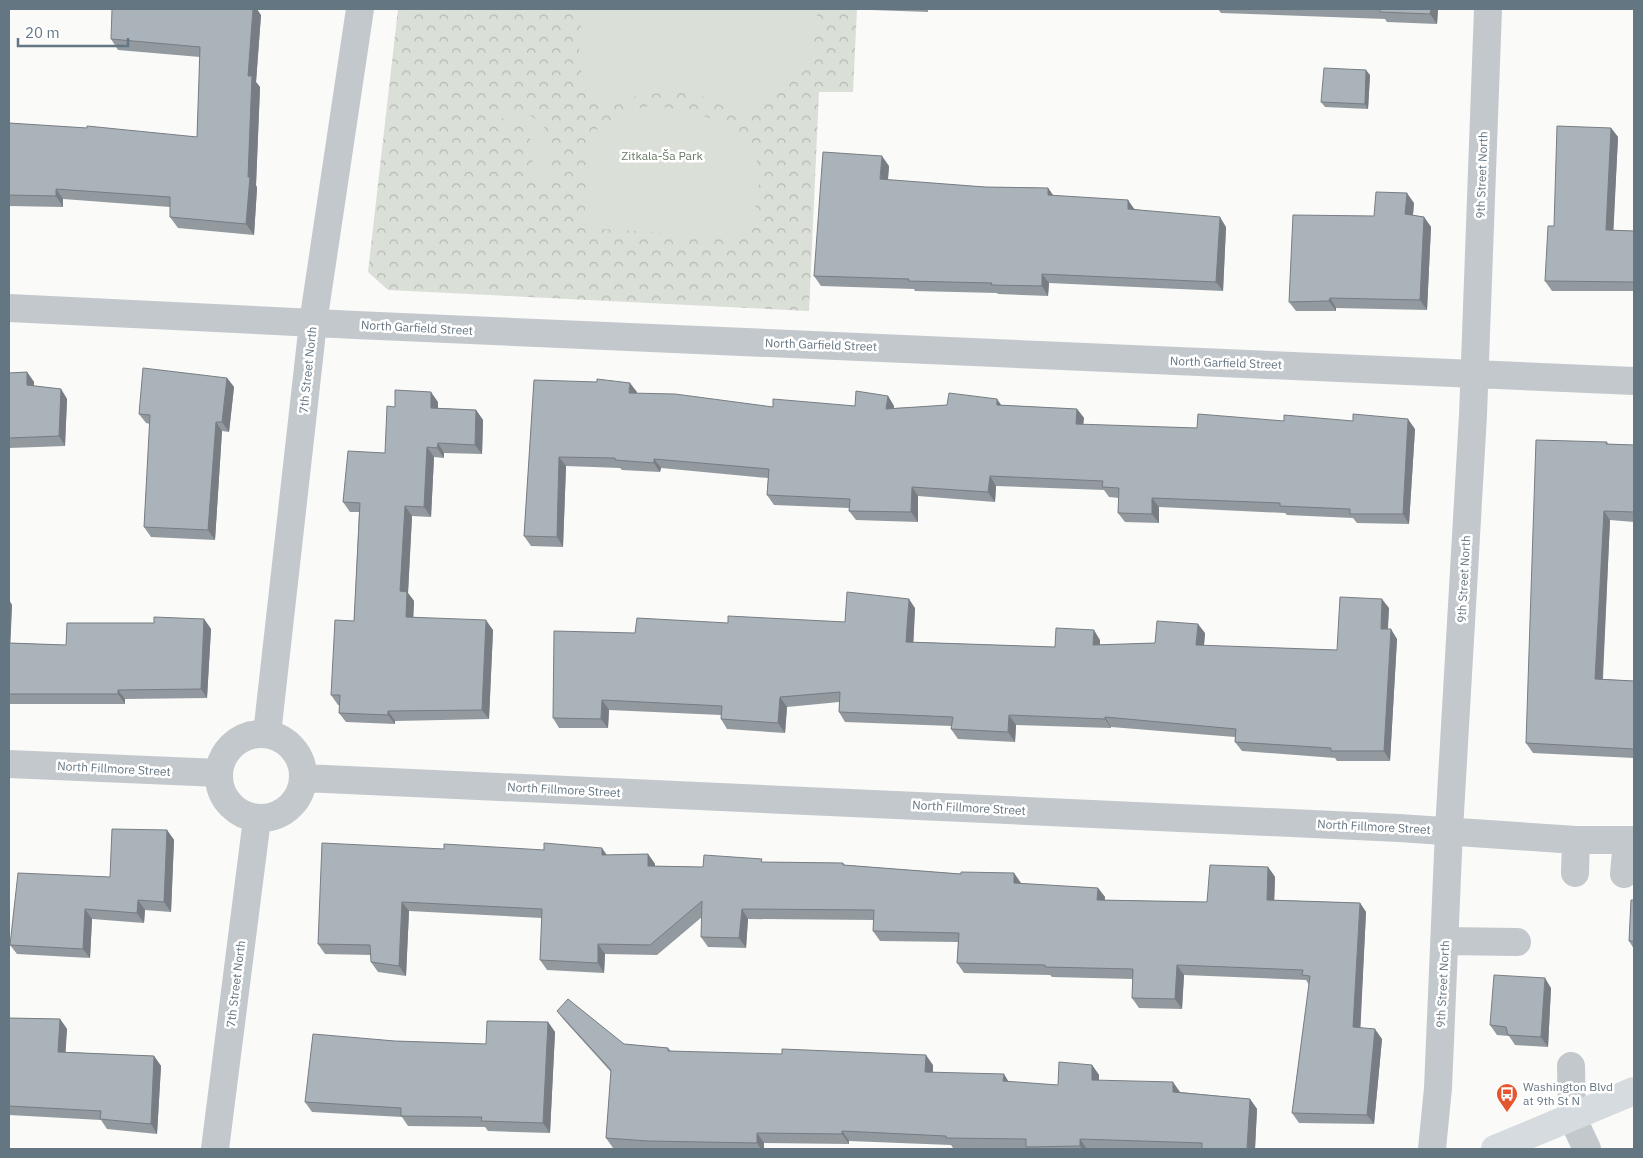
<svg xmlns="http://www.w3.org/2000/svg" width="1643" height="1158" viewBox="0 0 1643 1158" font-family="'IBM Plex Sans',sans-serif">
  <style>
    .park { fill: url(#park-crowns) }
    .garden { fill: #dadfd7 }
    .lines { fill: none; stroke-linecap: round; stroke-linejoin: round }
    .minor { stroke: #c3c8cc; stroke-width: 28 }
    .major { stroke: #d6dbdf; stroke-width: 28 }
    .wall { fill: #929a9f }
    .shaded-wall { fill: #777d82 }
    .building { fill: #aab3b9; stroke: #777d82 }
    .labels { text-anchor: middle; stroke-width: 5; stroke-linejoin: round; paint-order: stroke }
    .park-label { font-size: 12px; fill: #687a64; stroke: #fff }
    .street-label { font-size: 12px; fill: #657683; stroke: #fff }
    .poi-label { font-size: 12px; fill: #657683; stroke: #fff; text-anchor: start }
  </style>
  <defs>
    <pattern id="park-crowns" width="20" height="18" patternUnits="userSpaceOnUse" patternTransform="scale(1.25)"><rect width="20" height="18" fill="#dadfd7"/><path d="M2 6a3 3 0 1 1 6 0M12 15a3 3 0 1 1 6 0" fill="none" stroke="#b4b9b4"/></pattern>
  </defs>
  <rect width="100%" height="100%" fill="#fafaf8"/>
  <path class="park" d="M398,9H857L853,92H819L809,311L388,290L368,272Z"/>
  <path class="garden" d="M582,9H818L813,50L805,70L767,103L751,109L737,110L723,106L704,97L672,91L606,101L589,89L578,64Z
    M651,106C690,109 753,123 759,170C760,175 759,181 759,185C758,207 751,222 737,237L584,228L591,129L609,130L611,120L634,109Z
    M499,110C543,108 563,140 548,180L537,177C528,162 534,165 534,151C534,142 526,133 521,126C511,122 501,122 499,110Z"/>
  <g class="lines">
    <path class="minor" d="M9,308L356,325L1634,381
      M219 776a42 42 0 1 1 84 0a42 42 0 1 1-84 0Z
      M267,734L313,323L360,9
      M9,764L219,773
      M304,778L1399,828L1576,840H1634
      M1575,873L1576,840
      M1624,874L1627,840
      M1445,941L1517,942
      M1571,1066L1572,1117L1587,1149
      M215,1149L257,819
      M1432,1149L1438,1088L1449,830L1473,415L1488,9"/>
    <path class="major" d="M1495,1149L1634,1091"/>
  </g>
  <path class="wall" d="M871,9H928V12L872,10Z
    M945,9H1018V10Z
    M1218,9H1438L1437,24L1387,22L1385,19L1221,13Z
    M261,15L256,82L260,87L256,185L257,188L254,235L178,228L170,217V207L63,199V207L9,206V123L197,137L200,57L118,50L111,39Z
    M1370,75L1368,109L1325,107L1321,102Z
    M1611,128L1618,137L1613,230L1634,231V291H1552L1545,281L1554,226Z
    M889,166L888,180L985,187L1048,188L1053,195L1135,209L1226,227L1223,291L1049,283L1048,296L998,294L997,293L915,291L914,289L821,286L814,276Z
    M1414,203L1413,215L1424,217L1431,227L1427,310L1336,308V311H1296L1289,302L1374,216Z
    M27,372L34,382V386L61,389L67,399L65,446L9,448V373Z
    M227,378L234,387L229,432L222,431L215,540L151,537L144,527L150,424L146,423L139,414Z
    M534,380L637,392L636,394L773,407L855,406L888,396L894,406V408L1001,405L1077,409L1084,418L1083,425L1197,428L1284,421L1415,429L1409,524L1357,523L1353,518L1287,515L1285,513L1159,507V523L1125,522L1118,513L1119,498L1109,497L1104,490L996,486L995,502L918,496V522L856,520L849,511V508L774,505L767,495L768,478L661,468L660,472L622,470L620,468L566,466L563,547L531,546L524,536Z
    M438,402V408L476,410L483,420L482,454L444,453V458L434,457L431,517L412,516L408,593L414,601L413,617L493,630L489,719L395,721V724L346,722L339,713L340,705H338L331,695L354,621L359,512H350L343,502L385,453L395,407Z
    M1607,442L1608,444L1634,445V522L1610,520L1603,679L1634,681V758L1533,753L1526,743Z
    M9,600L12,605L10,643L66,645L154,623L204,619L211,629L207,698L125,699V704H9Z
    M915,608L913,642L1055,647L1100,640V645L1155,643L1205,633L1204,646L1337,650L1389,608L1388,629L1397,639L1390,761H1337L1335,758L1242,751L1235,742V737L1111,727V728L1016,725L1015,742L958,739L951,729L952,726L845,722L839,712V702L787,707L785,733L727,729L721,719V715L609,710L608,728H559L553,718L635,633L728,623L845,622Z
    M167,830L174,840L171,912L145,910L144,923L92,919L90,958L17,954L10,945L110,877Z
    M444,849L607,855L648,854L655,864V866L703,867L764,862L843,863L845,865L961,874L1014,873L1021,884L1098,888L1105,897V900L1207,902L1268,867L1275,877L1274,900L1360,903L1366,912L1360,1028L1382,1039L1374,1124L1299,1123L1292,1113L1309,985L1306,980L1184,975L1182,1009L1139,1008L1132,998L1133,979L1052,977L1050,975L964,973L957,963L958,942L880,941L873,931L874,920L748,919L746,948L708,947L701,937L702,917L657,955L605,954L604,973L547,970L540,960L542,918L409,911L406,976L378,972L371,962V955L325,954L318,944Z
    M1634,900V949L1629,941Z
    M1551,988L1548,1047L1515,1045L1509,1036L1497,1035L1490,1025Z
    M557,1011L624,1044L668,1048L671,1051L933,1065V1072L1009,1082L1058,1085L1092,1065L1099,1075V1081L1180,1092L1250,1099L1257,1109L1255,1149H1027L953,1148L951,1145L849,1141V1144L764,1143V1149H635L613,1148L606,1138L611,1072L564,1020Z
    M9,1018L60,1019L67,1029L65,1052L154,1056L161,1066L157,1134L107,1129L101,1120L9,1115Z
    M548,1022L555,1032L550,1133L488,1131L485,1127L408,1126L402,1117L312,1112L305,1102L395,1041L486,1044Z"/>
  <path class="shaded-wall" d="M253,9H257L261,15L256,82L260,87L256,185L257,188L254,235L246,224L248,76Z
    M1431,9H1438L1437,24L1430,14Z
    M1366,70L1370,75L1368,109L1365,104Z
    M1611,128L1618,137L1613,240L1606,230Z
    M882,156L889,166L887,189L880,179Z
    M1048,188L1055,198L1048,195Z
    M56,189L63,199V207L56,196Z
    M1407,193L1414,203L1412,224L1405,214Z
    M1128,200L1135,210L1128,209Z
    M1220,217L1226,227L1223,291L1216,282Z
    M1424,217L1431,227L1427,310L1420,300Z
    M1042,274L1049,283L1048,296L1042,286Z
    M1330,298L1336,308V311L1329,301Z
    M27,372L34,382V395L27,385Z
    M227,378L234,387L229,432L222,422Z
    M630,383L637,392L636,403L629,393Z
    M61,389L67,399L65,446L59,436Z
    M431,392L438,402V418L431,408Z
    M888,396L894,406L893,418L886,409Z
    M997,399L1004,409L997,405Z
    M1077,409L1084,418L1082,434L1076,424Z
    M476,410L483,420L482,454L475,445Z
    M1408,419L1415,429L1409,524L1403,514Z
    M216,422L222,431L215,540L208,530Z
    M438,443L444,453V458L437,448Z
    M427,447L434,457L431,517L424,507Z
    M559,457L566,466L563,547L557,537Z
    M654,459L661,468L660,472L654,463Z
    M990,476L996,486L995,502L988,492Z
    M912,487L918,496V522L911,512Z
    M1152,498L1159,507V523L1152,514Z
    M405,506L412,516L408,593L414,601L413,626L406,617L400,591Z
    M1604,511L1610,520L1602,689L1595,679Z
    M909,599L915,608L913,652L906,642Z
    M1382,599L1389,608L1387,638L1381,629Z
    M9,600L12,605L10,653L9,651Z
    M204,619L211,629L207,698L201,689Z
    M486,620L493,630L489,719L482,710Z
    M1198,624L1205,633L1203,655L1196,645Z
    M1391,629L1397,639L1390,761L1384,751Z
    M1094,630L1100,640V655L1093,645Z
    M118,690L125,699V704L118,694Z
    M780,697L787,707L785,733L778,723Z
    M602,700L609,710L608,728L601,719Z
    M388,711L395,721V724L388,715Z
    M1009,715L1016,725L1015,742L1008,732Z
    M1105,717L1111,727V728L1105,719Z
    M167,830L174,840L171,912L164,902Z
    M602,848L609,858L602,855Z
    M648,854L655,864V876L648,866Z
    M1268,867L1275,877L1274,909L1267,900Z
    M1014,873L1021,883L1020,893L1014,883Z
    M1098,888L1105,897L1104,910L1097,900Z
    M138,900L145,910L144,923L137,913Z
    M402,902L409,911L406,976L399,966Z
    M1360,903L1366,912L1360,1037L1353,1027Z
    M85,909L92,919L90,958L83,949Z
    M742,909L748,919L746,948L739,938Z
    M598,944L605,954L604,973L598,963Z
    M1177,965L1184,975L1182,1009L1175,999Z
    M1545,978L1551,988L1548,1047L1541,1037Z
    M60,1019L67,1029L65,1062L58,1052Z
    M548,1022L555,1032L550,1133L543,1123Z
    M1375,1029L1382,1039L1374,1124L1367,1115Z
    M926,1055L933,1065L932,1082L925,1072Z
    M154,1056L161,1066L157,1134L151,1124Z
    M1092,1065L1099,1075V1090L1092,1080Z
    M1004,1074L1010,1084L1003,1081Z
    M1173,1082L1180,1092V1101L1173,1092Z
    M1250,1099L1257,1109L1255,1149H1247Z
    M842,1131L849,1141V1144L842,1134Z
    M757,1133L764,1143V1149H761L757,1143Z
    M1080,1139L1087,1149H1082L1080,1146Z"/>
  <path class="building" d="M112,9H253L248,76H252L248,177H250L246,224L170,217V197L56,189V196L9,195V123L87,128V126L197,137L200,47L111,39Z
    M1362,9H1431L1430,14L1380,12V9Z
    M1324,68L1366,70L1365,104L1321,102Z
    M1557,126L1611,128L1606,230L1634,231V282L1545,281L1548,226H1554Z
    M823,152L882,156L880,179L985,187L1048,188V195L1128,200V209L1220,217L1216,282L1042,274V286L991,285L992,283L908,281L909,279L814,276Z
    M1376,192L1407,193L1405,214L1424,217L1420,300L1330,298L1329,301L1289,302L1293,215L1374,216Z
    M143,368L227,378L222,422H216L208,530L144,527L150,415L139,414Z
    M27,372V385L61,389L59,436L9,438V373Z
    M597,379L630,383L629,393L675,394L773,407V399L855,406L856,391L888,396L886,409L947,405L949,393L997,399V405L1077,409L1076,424L1197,428L1198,414L1284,421V415L1353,421V414L1408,419L1403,514H1350V509L1280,506V503L1152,498V514L1118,513L1119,488L1102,487L1103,481L990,476L988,492L912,487L911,512L849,511L850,499L767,495L769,469L654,459V463L615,460V458L559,457L557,537L524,536L534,380L597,382Z
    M395,390L431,392V408L476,410L475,445L438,443L437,448L427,447L424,507L405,506L400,591L407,592L406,617L486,620L482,710L388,711V715L339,713L340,695H331L335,620L354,621L360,503L343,502L348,451L385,453L387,406L395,407Z
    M1536,440L1607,442L1606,444L1634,445V512L1604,511L1595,679L1634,681V749L1526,743Z
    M847,592L909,599L906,642L1055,647L1056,628L1094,630L1093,645L1155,643L1157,621L1198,624L1196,645L1337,650L1340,597L1382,599L1381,629H1391L1384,751H1331V748L1235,742L1236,729L1105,717V719L1009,715L1008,732L951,729L953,717L839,712L840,692L780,697L778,723L721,719L722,706L602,700L601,719L553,718L554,631L635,633L637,618L728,623V616L845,622Z
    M154,617L204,619L201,689L118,690V694H9V643L66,645L67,623H154Z
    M112,829L167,830L164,902L138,900L137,913L85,909L83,949L10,945L18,873L110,877Z
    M322,843L444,849V844L544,850V843L602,848V855L648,854V866L703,867L704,855L762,859L761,862L843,863V865L961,874V872L1014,873V883L1098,888L1097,900L1207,902L1210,865L1268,867L1267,900L1360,903L1353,1027L1375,1029L1367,1115L1292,1113L1310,976L1302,975L1303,970L1177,965L1175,999L1132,998L1133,969L1045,967V965L957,963L959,933L873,931L874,910L742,909L739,938L701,937L702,901L650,945L598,944V963L540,960L542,909L402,902L399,966L371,962L370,945L318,944Z
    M1631,900H1634V941H1629Z
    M1494,975L1545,978L1541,1037L1508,1035L1506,1027L1490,1025Z
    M568,999L624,1044L668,1048V1051L782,1054V1049L926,1055L925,1072L1004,1074L1003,1081L1058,1085L1059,1062L1092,1065V1080L1173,1082V1092L1250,1099L1247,1149H1202V1143L1080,1139V1146L1026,1147V1139L946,1138V1136L842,1131V1134L757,1133V1143L648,1141L606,1138L611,1070L557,1011Z
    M9,1018L60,1019L58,1052L154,1056L151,1124L100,1119L101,1111L9,1106Z
    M487,1021L548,1022L543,1123L481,1121L482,1117L401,1116V1108L305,1102L313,1034L395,1041L486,1044Z"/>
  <defs>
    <g id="bus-pin" transform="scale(1.125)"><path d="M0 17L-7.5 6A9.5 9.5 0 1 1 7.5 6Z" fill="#e4572e" stroke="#fff"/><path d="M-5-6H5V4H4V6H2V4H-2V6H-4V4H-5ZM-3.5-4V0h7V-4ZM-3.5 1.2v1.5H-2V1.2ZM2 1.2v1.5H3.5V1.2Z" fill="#fff"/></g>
  </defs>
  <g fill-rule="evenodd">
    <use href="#bus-pin" x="1507" y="1094"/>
  </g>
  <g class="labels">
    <g class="park-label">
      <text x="662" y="160">Zitkala-Ša Park</text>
    </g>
    <g class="street-label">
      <text transform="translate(1482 175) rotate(-88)" y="4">9th Street North</text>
      <text transform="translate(417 328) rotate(3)" y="4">North Garfield Street</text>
      <text transform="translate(821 345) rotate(2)" y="4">North Garfield Street</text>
      <text transform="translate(1226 363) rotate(2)" y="4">North Garfield Street</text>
      <text transform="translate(308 370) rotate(-84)" y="4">7th Street North</text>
      <text transform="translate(1464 579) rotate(-87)" y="4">9th Street North</text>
      <text transform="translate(114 769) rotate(3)" y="4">North Fillmore Street</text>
      <text transform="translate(564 790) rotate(3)" y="4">North Fillmore Street</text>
      <text transform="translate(969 808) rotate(3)" y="4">North Fillmore Street</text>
      <text transform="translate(1374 827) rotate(3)" y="4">North Fillmore Street</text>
      <text transform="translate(236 984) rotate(-83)" y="4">7th Street North</text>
      <text transform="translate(1443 984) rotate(-87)" y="4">9th Street North</text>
    </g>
    <g class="poi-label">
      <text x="1523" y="1091">Washington Blvd<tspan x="1523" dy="14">at 9th St N</tspan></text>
    </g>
  </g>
  <rect width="1643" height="1158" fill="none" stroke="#657683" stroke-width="20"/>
  <path d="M18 38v8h110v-8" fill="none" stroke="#657683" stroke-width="2.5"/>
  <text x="25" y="38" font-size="15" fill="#657683" stroke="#ffffff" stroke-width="4" paint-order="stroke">20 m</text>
</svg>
